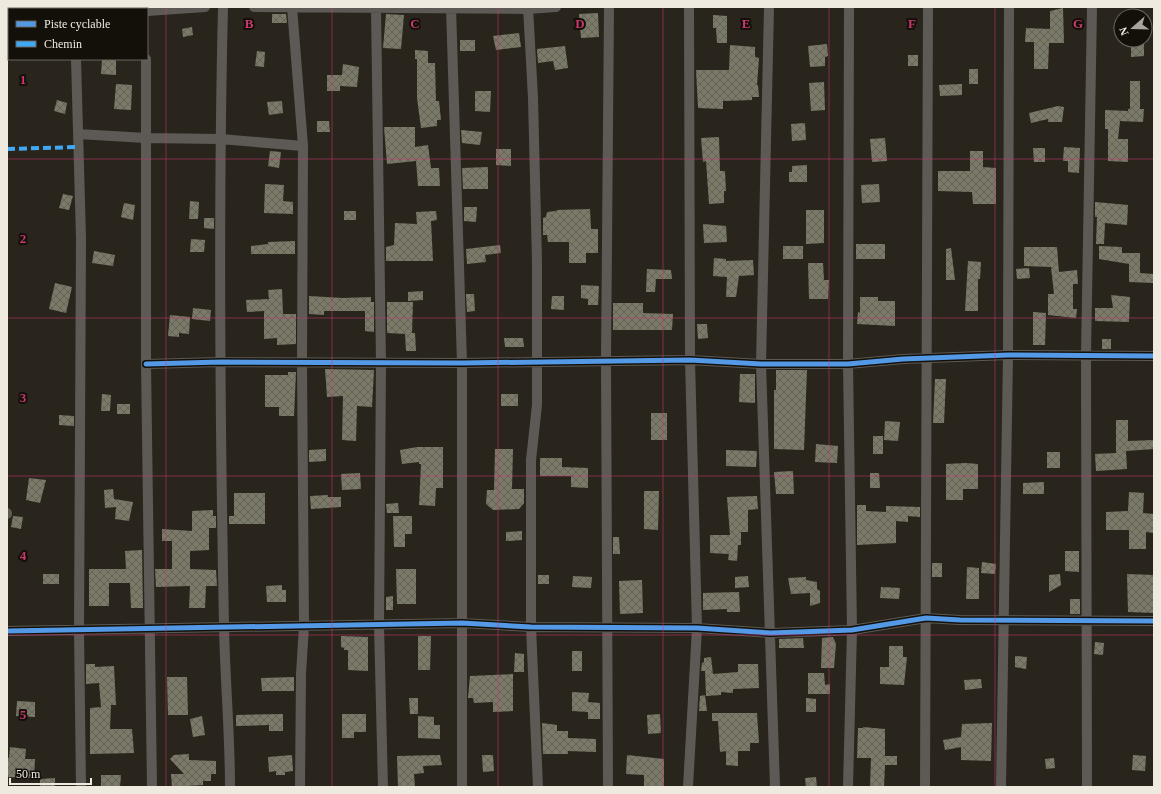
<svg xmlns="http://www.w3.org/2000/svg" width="1161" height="794" viewBox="0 0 1161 794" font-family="Georgia,serif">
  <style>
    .building { fill: url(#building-cross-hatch) }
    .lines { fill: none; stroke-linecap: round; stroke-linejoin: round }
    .minor { stroke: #5d5a56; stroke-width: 10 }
    .quiet { stroke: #3fa9f5; stroke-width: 4; stroke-dasharray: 8 4; stroke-linecap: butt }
    .cycleway-casing { stroke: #130f09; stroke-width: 8 }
    .cycleway { stroke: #5399e6; stroke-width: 5 }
    .grid { fill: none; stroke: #c9386f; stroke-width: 1; stroke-opacity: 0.55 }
    .grid-label { font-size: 13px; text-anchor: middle; font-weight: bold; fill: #c9386f; stroke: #130f09; stroke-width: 4; stroke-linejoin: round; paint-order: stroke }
  </style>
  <defs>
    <pattern id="building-cross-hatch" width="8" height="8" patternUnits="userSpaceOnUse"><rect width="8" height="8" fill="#7b7a69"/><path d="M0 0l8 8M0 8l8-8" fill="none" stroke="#646358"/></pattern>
  </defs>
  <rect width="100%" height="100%" fill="#29251c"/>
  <path class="building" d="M1063,8L1064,43H1049L1048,69H1034V42H1025L1026,28L1050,29V11Z
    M598,13L599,37L581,38L579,14Z
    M272,14H286L287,23H272Z
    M386,14L404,15L401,49L383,48Z
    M713,15L727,16V43H717L716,28H713Z
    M192,27L193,35L183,37L182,29Z
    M519,33L521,47L496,50L493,36Z
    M460,40H475V51H460Z
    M1144,43V56L1131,57V44Z
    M827,44L828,56L825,57V66L810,67L808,46Z
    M730,45L755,47V57L759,58L757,85H758L759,97H752V100L723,101V109L698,108L696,70H729Z
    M565,46L568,68L555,70L553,61L538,63L537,49Z
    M415,50L428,51V63H435L436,101H439L441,120H437V126L421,128L417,98V59H415Z
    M257,51L265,52L264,67L255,66Z
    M908,55H918V66H908Z
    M102,59L116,60V75L101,74Z
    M343,64L359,67L357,87L340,86V91H327V75H342Z
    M969,69H978V84H969Z
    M1130,81H1140V109H1144L1143,122L1120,121L1118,139H1128V162L1108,161V129H1105V110L1128,111V109H1130Z
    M824,82L825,110L811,111L809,83Z
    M116,84L132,85L131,110L114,109Z
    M962,84V95L940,96L939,85Z
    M475,91H491L490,112L475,111Z
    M57,100L67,103L65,114L54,111Z
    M282,101L283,113L269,115L267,102Z
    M1058,106L1064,107L1062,122H1048V119L1031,123L1029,113Z
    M317,121H329L330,132H317Z
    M805,123L806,140L792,141L791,124Z
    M384,127H415V147L428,145L431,168H439L440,186H418L416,161L387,164Z
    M461,130L482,132L480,145L462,143Z
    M719,137L720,171H725L726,191H724V203L709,204L706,161L703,162L701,138Z
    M885,138L887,161L872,162L870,139Z
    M1064,147L1080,148L1079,173L1068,172V161H1063Z
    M1033,148H1045V162H1034Z
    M496,149H511V166L496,165Z
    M270,151L281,152L279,168L268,166Z
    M970,151H983V167L996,168V204H973L972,192L938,191V171H970Z
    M807,165V182H789V172H792V166Z
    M488,167V189H463L462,168Z
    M265,184L284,185L283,201L293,202V214L264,213Z
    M879,184L880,202L862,203L861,185Z
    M63,194L73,196L69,210L59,208Z
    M190,201L199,202L198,219H189Z
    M1095,202L1128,205L1127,225L1105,223L1104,244H1096L1097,217H1095Z
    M124,203L135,205L133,220L121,217Z
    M464,207H477L476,222L464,221Z
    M590,209L591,229H598V253H586V263H569V242H548L547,235H543V218L546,217L547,212L556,211L557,210Z
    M806,210H824V243L806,244Z
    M344,211H356V220H344Z
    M436,211L437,220L431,221L433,261H386V247L394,245L395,223L417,224L416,212Z
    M204,218H214V229L204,228Z
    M703,224L726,226L727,242L704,243Z
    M191,239L205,240L204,252H190Z
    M295,241V254H251V246L268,244V242Z
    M856,244H885V259H856Z
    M500,245L501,253L485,255L486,262L467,264L466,249Z
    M783,246H803V259H783Z
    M1099,246L1122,247V253H1140V273L1154,274V283L1129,282V264L1099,259Z
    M1024,247H1057L1059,272L1077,270L1078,284H1073V309H1077L1076,318L1048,315V294H1054L1051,267L1024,266Z
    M951,248L955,280H946V249Z
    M94,251L115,255L113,266L92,263Z
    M714,258L726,259V261L753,260L754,275L739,276L736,297H726L727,277L713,276Z
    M968,261L981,262L980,279H978V311H965Z
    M808,263H823L824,280H829L828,299H809Z
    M1029,268L1030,278L1017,279L1016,269Z
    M647,269L671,270L672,279H656L655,292H646Z
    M55,283L72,287L66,313L49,309Z
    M581,285L599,286L598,305H588V299L581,298Z
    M282,289L283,314H296V344L277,345V338L264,339V311L247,312L246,300L269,299L268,290Z
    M423,291V300L408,301V292Z
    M466,294H474L475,311L467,312Z
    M1111,295L1130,297L1129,322L1095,321V308H1113Z
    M309,296L343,298L371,297V302H374V332L365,331V311H324V315L309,314Z
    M552,296H564V310L551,309Z
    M860,297H878V301H895V326L857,324L858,312L860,313Z
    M387,302H413L412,333H415L416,351H406L405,334L387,333Z
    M613,303H643V313L673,314L672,330H613Z
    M193,308L211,310L210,321L192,319Z
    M1033,312L1046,313L1045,345H1033Z
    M170,315L190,317L189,334L179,333V337L168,336Z
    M697,324H707L708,338L698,339Z
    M504,338H523L524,347H505Z
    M1102,339H1111V349H1102Z
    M325,369L374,370L372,407L357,406L356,441L342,440L343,396L327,397Z
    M776,370H807L804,450L774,449V390H776Z
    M288,372H296L294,416H279V407H265V375H288Z
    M740,374H755V403L739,402Z
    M935,379H946L944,423H933Z
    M102,394L111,395L110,411H101Z
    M501,394H518V406H501Z
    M117,404H130V414H117Z
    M651,413H667V440H651Z
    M59,415L74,416V426L59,425Z
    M1116,420H1128V441L1154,440V449L1126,451L1127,469L1096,471L1095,454L1116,453Z
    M885,421L900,422L898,441L884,440Z
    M873,436H883V454H873Z
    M816,444L838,446L837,463L815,462Z
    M417,447H443V488H436L435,506L419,505L421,464H419V462L402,464L400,450Z
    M326,449V461L309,462V450Z
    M495,449H513L512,489H524V503L519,509L493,510L486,504L487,490H494Z
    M726,450L757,451L756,467L726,466Z
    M1047,452H1060V468H1047Z
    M540,458H562V467L588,468V488L571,487V476H540Z
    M966,463L978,464V489H963V500H946V464Z
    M793,471L794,494H776L774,472Z
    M360,473L361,489L342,490L341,474Z
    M870,473H879L880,488H870Z
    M29,478L46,480L40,503L26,500Z
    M1044,482V494H1023V483Z
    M113,489L114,499L133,502L129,521L115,519L116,507L105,508L104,490Z
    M644,491H659L658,530L644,529Z
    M1129,492L1144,493L1143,513L1154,514V533L1146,532V549H1129V530H1106V512L1128,511Z
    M234,493H265V524H229V516H234Z
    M328,495V497H341V507L311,509L310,496Z
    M757,496L758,509L748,510V532H741V545H738L737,561L728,560L729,554L710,553V535H730L727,497Z
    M398,503L399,513H387L386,504Z
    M857,505H866V511L886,512V506L920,507V517L908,516V522L896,521V543L857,545Z
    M213,510V516H216V528H209V550L190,551V569L216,570L217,586H206L205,608H189L190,586L156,587L155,569H172V541H162V529L192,531V511Z
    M13,516L23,517L21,529L11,527Z
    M393,516H412V534H405V547H394Z
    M522,531V540L506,541V532Z
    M613,537H619L620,554H613Z
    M142,550L143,608H131L130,583H109V606H89V569H126L125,551Z
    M1065,551H1079V572L1065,571Z
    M982,562L996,564L995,574L981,573Z
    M932,563H942V577H932Z
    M967,567L979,568V599H966Z
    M396,569H416V604H397Z
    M43,574H59V584H43Z
    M1060,574L1061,585L1049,592V575Z
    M1127,574L1154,575V613L1128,612Z
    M538,575H549V584H538Z
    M573,576L592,577L591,588L572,587Z
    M748,576L749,587L735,588V577Z
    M806,577V580L817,582V589L820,591V603L810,606V593L791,594L788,578Z
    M642,580L643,613L620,614L619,581Z
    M282,585V590H286V602H267L266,586Z
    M881,587L900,588L899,599L880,598Z
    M739,592L740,612H727V609L703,610V593Z
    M393,596V610H386V597Z
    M1070,599H1080V614H1070Z
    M341,636L368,637V671L348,670V650H344V648L341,647Z
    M418,636H431L430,670H418Z
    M833,637L836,644L834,668H821L822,638Z
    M803,638L804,648H779V639Z
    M1095,642L1104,643L1103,655L1094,654Z
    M889,646H903V657H907L904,685L880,684V667H889Z
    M572,651H582V671H572Z
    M515,653L524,654V672H514Z
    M1015,656L1027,657L1026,669L1015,667Z
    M711,657L713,674L738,672V664H758L759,688L733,689V693L721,692V695L706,696L705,671H701L702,663L704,662V658Z
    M86,664H95V667L114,666L116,705H111L110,729H132L134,753L90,754V708L101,707L99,683L86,684Z
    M808,673H824L825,685L830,684V694H808Z
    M513,674V711L493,712V702L474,703L473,698H468L470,676Z
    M167,677H187L188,715H168Z
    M294,677V691H262L261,678Z
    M981,679L982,688L965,690L964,680Z
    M572,692L589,693L588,702L600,703V719H588V712L572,711Z
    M705,695L707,711H699L700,696Z
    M409,698H418V714H410Z
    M806,698L816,699V712H806Z
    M17,701L35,702V717L16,716Z
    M712,713H757L759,743H750V751H738V766L726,765V751L720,752L718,721H712Z
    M283,714V731H269V725L236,726V715Z
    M342,714H366V732H354V738H342Z
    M660,714L661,733L648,734L647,715Z
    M202,716L205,735L193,737L190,719Z
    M418,716L434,717V725H440V739L418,738Z
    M542,723L557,725V731H568V738L596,739V752L568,751V754H543Z
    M992,723L991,761L961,760V747L945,750L943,740L961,737L962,724Z
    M863,727L885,729V756H897V765H885L884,787H870L871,758H857L858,728H863Z
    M10,747L26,749L25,759H35L34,778L7,777V758H9Z
    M189,754V760L216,761V774H211V781H203V785L172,787L171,774H184L170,759L174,755Z
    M292,755L293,771L285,772V775H276V771L269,772L268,757Z
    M440,755L442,765L423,766L424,773L414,774L415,787H398L397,756Z
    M482,755H493L494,771L483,772Z
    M627,755L664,759V787H644V775L626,774Z
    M1133,755L1146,756L1145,771L1132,770Z
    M1054,758L1055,768L1046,769L1045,759Z
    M101,775H121L120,787H101Z
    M816,777L817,787H806L805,778Z
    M55,778V787H40V779Z"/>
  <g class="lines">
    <path class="minor" d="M223,7C218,213 220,420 224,626C225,680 230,733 230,787
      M254,7L528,9L556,7
      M292,7L303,146L302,363L304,626L301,674L300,787
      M376,7L381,363L379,625L383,787
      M451,7L462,363V787
      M528,7L533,98L537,262V405L531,460V627L538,787
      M769,7L761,364L775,787
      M147,11L205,7
      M76,59L81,239L79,630L81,787
      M146,59V364L152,787
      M78,134L146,138L220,139L303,146
      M146,364L221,362L462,363L690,360L761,364H848L903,359L1008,355L1154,356
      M7,514V513
      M7,631L462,623L531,627L697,628L771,633L852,630L926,618L960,620L1154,621
      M608,787L606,361L609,7
      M688,787L697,628L690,360L689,7
      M848,787L852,630L848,364L849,7
      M925,787L928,7
      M1001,787L1008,355L1009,7
      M1087,787L1086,355L1092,7"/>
    <path class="quiet" d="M75,9V7
      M7,15H9
      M7,149L79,147"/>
    <g class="cycleway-casing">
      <path id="cycleway" d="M146,364L221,362L462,363L690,360L761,364H848L903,359L1008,355L1154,356
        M7,631L462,623L531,627L697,628L771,633L852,630L926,618L960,620L1154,621"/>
    </g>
    <use href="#cycleway" class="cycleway"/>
  </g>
  <path class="grid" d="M166,7V787M332,7V787M498,7V787M663,7V787M829,7V787M995,7V787M7,159H1154M7,318H1154M7,476H1154M7,635H1154"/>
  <g class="grid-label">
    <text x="249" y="28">B</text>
    <text x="415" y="28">C</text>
    <text x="580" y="28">D</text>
    <text x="746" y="28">E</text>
    <text x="912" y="28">F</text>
    <text x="1078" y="28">G</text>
    <text x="23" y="84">1</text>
    <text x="23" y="243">2</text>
    <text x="23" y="402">3</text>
    <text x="23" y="560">4</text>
    <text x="23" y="719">5</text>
  </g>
  <rect width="1161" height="794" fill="none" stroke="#efeae0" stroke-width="16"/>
  <rect x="8" y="8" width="140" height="52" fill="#130f09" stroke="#6b675f"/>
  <rect x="16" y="21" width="20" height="6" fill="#5399e6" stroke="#6b675f"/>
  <text x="44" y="28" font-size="12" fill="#efeae0">Piste cyclable</text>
  <rect x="16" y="41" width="20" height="6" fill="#3fa9f5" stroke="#6b675f"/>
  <text x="44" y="48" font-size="12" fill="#efeae0">Chemin</text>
  <g transform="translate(1133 28) rotate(250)"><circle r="19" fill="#130f09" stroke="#6b675f"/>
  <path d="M0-3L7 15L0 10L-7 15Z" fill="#aaa59b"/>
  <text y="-6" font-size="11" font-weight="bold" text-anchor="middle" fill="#efeae0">N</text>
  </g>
  <path d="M10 778v6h81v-6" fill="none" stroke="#efeae0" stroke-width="2"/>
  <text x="16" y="778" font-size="12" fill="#efeae0" stroke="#130f09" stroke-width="3" paint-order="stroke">50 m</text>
</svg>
